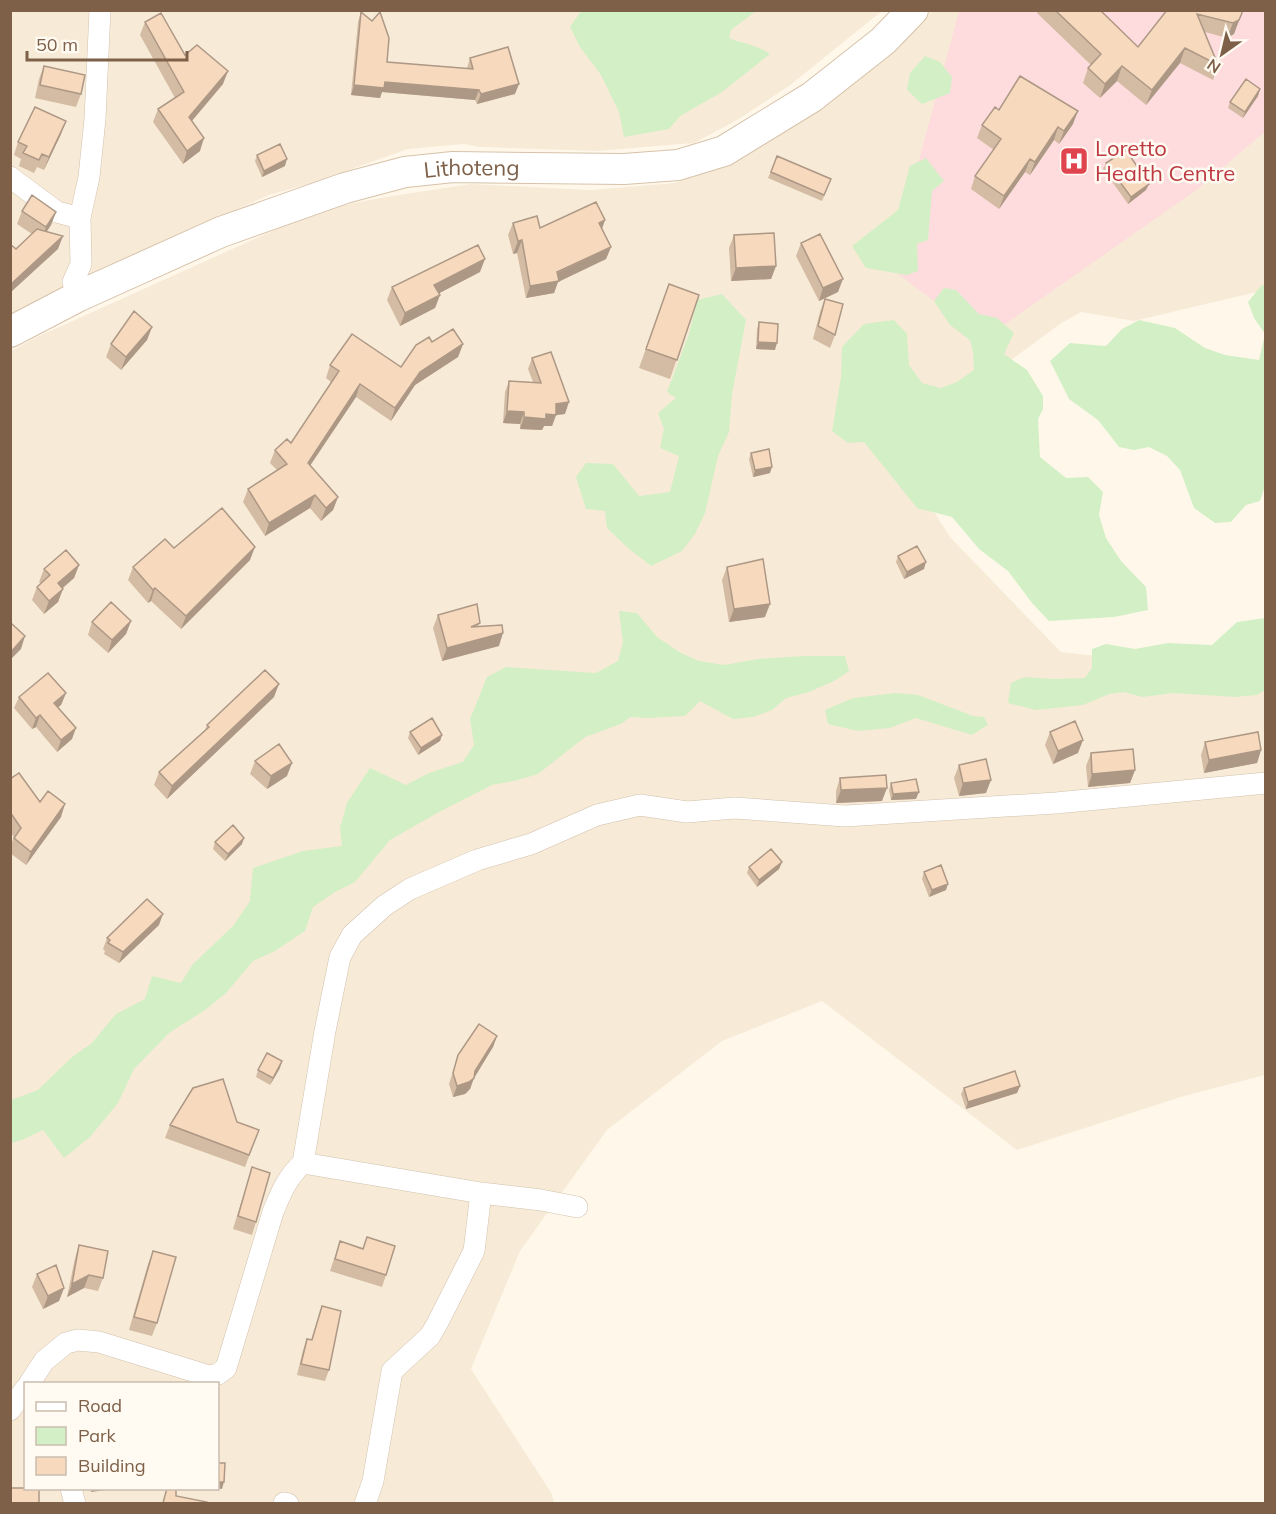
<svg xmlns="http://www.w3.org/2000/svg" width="1276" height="1514" viewBox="0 0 1276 1514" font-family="Mulish,sans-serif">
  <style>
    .residential { fill: #f7ebd7; fill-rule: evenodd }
    .medical { fill: #fedcdd }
    .green { fill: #d3efc5 }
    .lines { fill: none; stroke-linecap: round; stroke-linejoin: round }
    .street-casing { stroke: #d3c1ad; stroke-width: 22 }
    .secondary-casing { stroke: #d7c2aa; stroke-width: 32 }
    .street { stroke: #fff; stroke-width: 21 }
    .secondary { stroke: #fff; stroke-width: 30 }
    .wall { fill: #d4bba3 }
    .shaded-wall { fill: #ad9885 }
    .building { fill: #f7d9be; stroke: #ad9885; stroke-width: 1.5 }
    .labels { text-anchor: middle; stroke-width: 5; stroke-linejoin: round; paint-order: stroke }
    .health-label { font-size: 22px; fill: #be3a42; stroke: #fffbf2; text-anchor: start }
    .street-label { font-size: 22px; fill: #7e6049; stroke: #fffbf2 }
  </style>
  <rect width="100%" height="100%" fill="#fff8ea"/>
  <path class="residential" d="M11,11H882L789,86L739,119L694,143L597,151L479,147L464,144L408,149L312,183L269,195L110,265L11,314Z
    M932,11H1265V290L1134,321L1081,312L1060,324L893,447L950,537L1061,652L1231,671L1265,659V1075L1184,1096L1017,1150L822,1001L722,1041L607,1130L520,1251L471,1369L552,1494L554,1503L11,1504V351L37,337L321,209L386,197L471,184L590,190L675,183L743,157L805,114L905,38ZM26,1384H218V1488H26Z"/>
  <path class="medical" d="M959,11H1265V132L1195,191L984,339L890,268Z"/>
  <path class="green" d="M581,11H756L731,30L729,38C743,44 758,45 770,54L722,92L680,116L669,129L624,137L619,112L601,75L580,47L570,27Z
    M925,56L940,62L952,77L950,93L922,104L907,90L910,73Z
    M926,158L944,181L932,191L928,240L917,244L918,271L907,275L866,268L852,246L898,210L910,166Z
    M1265,284V486L1260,501L1246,505L1231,522L1215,523L1194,508L1180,470L1167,456L1149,447L1134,450L1119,447L1098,420L1069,399L1050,361L1070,343L1106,346L1122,329L1139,320L1175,328L1205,348L1225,355L1259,360L1265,334L1254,318L1248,302L1260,287Z
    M944,288L956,290L979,314L997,318L1014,333L1004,354L1027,370L1043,396V409L1038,419L1040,457L1066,478L1088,477L1103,492L1099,515L1106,538L1121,561L1146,587L1148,610L1114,617L1049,621L1032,603L1008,571L979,549L952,517L917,508L864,442L848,443L832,431L841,377L842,347L864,324L894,320L907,334L909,365L922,383L941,388L957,382L974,370L973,352L970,340L950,325L934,301Z
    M722,294L746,320L732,394L729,432L718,456L705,513L695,534L682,551L651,566L628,548L607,528L605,511L586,509L576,477L586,463L613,464L639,496L670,492L679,456L660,448L664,429L658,413L676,398L667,392L689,334L697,300Z
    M619,611L637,613L657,637L681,653L699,661L724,665L758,659L803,656H845L849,671L834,681L809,692L786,698L772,710L753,717L733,719L700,701L685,716L648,718L630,717L621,724L585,737L538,774L514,781L492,785L439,812L390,840L355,882L335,892L313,907L305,931L275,951L253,961L226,993L205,1010L169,1033L134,1069L118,1103L90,1137L64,1158L43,1130L22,1140L11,1143V1100L38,1090L72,1057L92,1043L116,1014L145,999L152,976L181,983L192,965L233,926L250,901L253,868L303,851L342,846L340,828L347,803L370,768L406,785L429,773L463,762L474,745L470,719L487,677L506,667L596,673L618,661L623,643Z
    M1265,618V690L1257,695L1234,697L1174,693L1142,697L1124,692L1109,694L1083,705L1036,710L1008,703L1011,683L1025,677L1053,679L1085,678L1092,668V649L1106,644L1135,649L1168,643L1212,645L1237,622Z
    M896,693L918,695L973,716L984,717L988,725L972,735L916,718L890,728L858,731L828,724L825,710L853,698Z"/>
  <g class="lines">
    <g class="street-casing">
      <path id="street" d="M10,177L57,212L80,218
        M79,296L73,282L81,264L80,218L89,177L95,119L100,10
        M303,1163L325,1031L340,957L352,935L384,906L410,889L477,860L531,844L597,815L640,805L687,812L735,808L845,816L1056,803L1266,783
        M29,1384L44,1361L66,1343L78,1340L99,1342L209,1376L218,1374L226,1368L273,1212C281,1193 287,1177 303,1163L481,1193L541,1200L577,1207
        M10,1410L26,1388
        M71,1488L75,1504
        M284,1503L288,1504
        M365,1504L373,1481L392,1371L430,1336L437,1324L474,1251L481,1193"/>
    </g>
    <g class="secondary-casing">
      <g id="secondary">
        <path id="s1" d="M10,332L79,296L221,232L345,188L405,172L453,167L624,169L678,165L724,151L812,97L883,41L913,10"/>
      </g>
    </g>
    <use href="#street" class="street"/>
    <use href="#secondary" class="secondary"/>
  </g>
  <path class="wall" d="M1038,10H1100L1138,47L1167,10H1241L1234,34L1227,38L1205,32L1218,65L1213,80L1180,63L1146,105L1117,81L1100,98L1083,83L1088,68L1091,65L1037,13Z
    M361,12L387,62L467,68L470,58L515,94L477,104L475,100L382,92L380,98L351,95L358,22Z
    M145,22L185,55L223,84L192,121L200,151L183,164L153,122L158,109L175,98L140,35Z
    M44,66L81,94L76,107L35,98L39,79Z
    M1260,89L1258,96L1243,118L1228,108L1230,102Z
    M999,110L1073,124L1059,144L1054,140L1030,175L1025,172L999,209L971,189L975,176L994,150L977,138L982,125Z
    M66,121L61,134L44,170L37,167L34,173L19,166L21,159L14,155L18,142Z
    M257,155L285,166L262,177L255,161Z
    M777,156L831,179L822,201L768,178Z
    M1106,163L1146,190L1128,204L1103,169Z
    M22,211L56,212L51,225L47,231L58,249H16L32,234L17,224Z
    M513,223L540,228L602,229L611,247L606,259L558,282L554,293L526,298L517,253L513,254L508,235Z
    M734,235L776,266L771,279L731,281L729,248Z
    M801,243L838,292L819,301L796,256Z
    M480,272L439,293L440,295L435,308L400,326L387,300L392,287Z
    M669,284L699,295L670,379L639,368Z
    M825,299L835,335L830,348L813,339L820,312Z
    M759,322L775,350L756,349L757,329Z
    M152,327L147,340L121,370L106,357L111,344Z
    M432,342L463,344L458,357L415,385L391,421L356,397L310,466L338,497L333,510L321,521L310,508L265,536L243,502L248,489L277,470L270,463L275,450L291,443L331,382L326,378L330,365L401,367Z
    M532,358L565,414L556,415L552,426H544L542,430L520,429V424L503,423L505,392L509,381L533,382L528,369Z
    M751,453L770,473L753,477L749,459Z
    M174,548L250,560L181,629L151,601L148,603L128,580L133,567Z
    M898,556L924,569L904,579L896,562Z
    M79,565L74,578L63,588L58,602L44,614L32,600L37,587L41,583L39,582L44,569Z
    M727,567L765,617L729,622L722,580Z
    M438,615L480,623L478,626L499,646L442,661L433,628Z
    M131,621L126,634L108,653L88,635L92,622Z
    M66,693L61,705L58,707L72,739L57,752L36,727L32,729L14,708L19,697Z
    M274,697L167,799L154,785L159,772L205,730L207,725Z
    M410,732L442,735L440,741L418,755L408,738Z
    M1050,732L1078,753L1053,764L1045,745Z
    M1205,742L1261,750L1257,763L1204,773L1201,755Z
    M1091,753L1135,770L1130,783L1088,787L1086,766Z
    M255,761L287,776L267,789L250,774Z
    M959,765L986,793L959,796L954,778Z
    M840,778L882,801L836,803V791Z
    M10,779L61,817L26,865L10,853V847L14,837L10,832Z
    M891,783L916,799L891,800L889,790Z
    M215,842L242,844L225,861L213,849Z
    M782,862L779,869L757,887L747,873L749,867Z
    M924,872L946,890L929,897L922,879Z
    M159,925L119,963L104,954L105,951L103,949L107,938Z
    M497,1036L493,1047L474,1077L470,1089L465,1094L453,1097L449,1084L458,1055Z
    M280,1068L270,1085L256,1077L258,1070Z
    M1020,1086L1017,1093L966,1109L961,1094L964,1088Z
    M237,1122L259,1130L245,1167L165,1138L170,1125Z
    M252,1167L256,1222L252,1235L233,1229Z
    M367,1237L386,1275L382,1287L330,1271L340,1241L363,1248Z
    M79,1245L103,1278L98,1291L84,1288L67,1297L75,1258Z
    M153,1251L157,1323L152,1336L129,1330L148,1264Z
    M37,1274L64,1288L59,1301L43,1309L32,1287Z
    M322,1306L329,1370L325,1381L297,1375L303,1350L307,1339L311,1340Z"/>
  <path class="shaded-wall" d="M1242,13L1234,34L1227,38L1233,23Z
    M1185,48L1180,63L1146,105L1152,90Z
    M1122,66L1117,81L1100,98L1105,84Z
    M228,71L223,84L184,130L189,117Z
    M385,82L479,90L475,100L382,92L380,98L351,95L354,85Z
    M519,84L515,94L477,104L481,94Z
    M1260,89L1258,96L1243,118L1245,112Z
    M1078,111L1073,124L1059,144L1064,131Z
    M66,121L61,134L44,170L49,157Z
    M1058,127L1054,140L1030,175L1035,162Z
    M204,138L200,151L183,164L187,151Z
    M287,159L285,166L262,177L264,171Z
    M1030,159L1025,172L999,209L1004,196Z
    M1149,184L1146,190L1128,204L1131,197Z
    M56,212L51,225L41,240L46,227Z
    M605,220L601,232L599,223Z
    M63,236L58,249L10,293V285Z
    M522,240L517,253L513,254L518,241Z
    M611,247L606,259L558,282L554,293L526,298L530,286Z
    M485,259L480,272L430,298L434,285Z
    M776,266L771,279L731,281L736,268Z
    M843,279L838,292L819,301L823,288Z
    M440,295L435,308L400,326L405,313Z
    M152,327L147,340L121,370L126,357Z
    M758,342L777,343L775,350L756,349Z
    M463,344L458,357L415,385L391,421L395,408L420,372Z
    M360,384L356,397L303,476L308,463Z
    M569,402L565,414L556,415L552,426H544L542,430L520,429L524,417L556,404Z
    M507,411L524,412L520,424L503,423Z
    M772,467L770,473L753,477L755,470Z
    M315,495L310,508L265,536L269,523Z
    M338,497L333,510L321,521L326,508Z
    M255,547L250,560L181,629L186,616Z
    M926,562L924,569L904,579L907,572Z
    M79,565L74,578L53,596L58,583Z
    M155,588L151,601L148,603L153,590Z
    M63,589L58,602L44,614L49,601Z
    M770,604L765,617L729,622L734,609Z
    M131,621L126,634L108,653L112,640Z
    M503,633L499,646L442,661L447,648Z
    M25,636L21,649L10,660V653Z
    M279,684L274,697L167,799L172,786Z
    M66,693L61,705L50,714L54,703Z
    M40,715L36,727L32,729L36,718Z
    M76,728L72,739L57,752L61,740Z
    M442,735L440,741L418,755L421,748Z
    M1083,740L1078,753L1053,764L1058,751Z
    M1261,750L1257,763L1204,773L1209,760Z
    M292,763L287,776L267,789L271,776Z
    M1135,770L1130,783L1088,787L1092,774Z
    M991,780L986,793L959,796L963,783Z
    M887,788L882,801L836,803L841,790Z
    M919,792L916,799L891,800L893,794Z
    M65,804L61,817L26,865L31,852Z
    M244,838L242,844L225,861L228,854Z
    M782,862L779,869L757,887L759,880Z
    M948,884L946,890L929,897L932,890Z
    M163,914L159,925L119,963L123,952Z
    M497,1036L493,1047L473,1080L474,1078L470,1089L465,1094L453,1097L457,1086L475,1071Z
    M282,1061L280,1068L270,1085L273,1078Z
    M1020,1086L1017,1093L966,1109L968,1102Z
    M89,1275L84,1288L67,1297L72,1284Z
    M64,1288L59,1301L43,1309L48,1296Z
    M218,1482H224L222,1489L215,1488H218Z
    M92,1488H120L91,1492Z"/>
  <path class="building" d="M1055,10H1100L1138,47L1167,10H1241L1242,13L1239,20L1233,23L1197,14L1218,65L1185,48L1152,90L1122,66L1105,84L1088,68L1101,54Z
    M361,12L372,21L380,12L389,38L387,62L473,69L470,58L508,47L519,84L481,94L479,90L385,82L384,88L354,85Z
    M161,13L185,55L197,45L228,71L189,117L204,138L187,151L158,109L184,92L145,22Z
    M44,66L85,75L81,94L40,85Z
    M1020,76L1078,111L1064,131L1058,127L1035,162L1030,159L1004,196L975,176L1001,139L982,125L995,107L999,110Z
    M1246,79L1260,89L1245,112L1230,102Z
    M35,107L66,121L49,157L42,154L39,160L23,153L27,146L18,142Z
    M280,144L287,159L264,171L257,155Z
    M1126,150L1149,184L1131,197L1106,163Z
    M777,156L831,179L824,195L771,172Z
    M32,195L56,212L46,227L22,211Z
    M596,202L605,220L599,223L611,247L557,272L559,281L530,286L522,240L518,241L513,223L537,216L540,228Z
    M37,229L63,236L10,285V244L16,249Z
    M774,233L776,266L736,268L734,235Z
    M820,234L843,279L823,288L801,243Z
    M478,245L485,259L434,285L440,295L405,313L392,287Z
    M669,284L699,295L677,360L646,349Z
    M825,299L843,304L835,335L818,326Z
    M134,311L152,327L126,357L111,344Z
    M759,322L778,324L777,343L758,342Z
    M453,329L463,344L420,372L395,408L360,384L308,463L338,497L326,508L315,495L269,523L248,489L287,464L275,450L287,439L291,443L339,371L330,365L352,334L401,367L416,345L429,337L432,342Z
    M551,352L569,402L556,404V415L546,414V419L524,417V412L507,411L509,381L541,383L532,358Z
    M769,449L772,467L755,470L751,453Z
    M222,508L255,547L186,616L155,588L153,590L133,567L165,539L174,548Z
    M917,546L926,562L907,572L898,556Z
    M66,550L79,565L58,583L63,589L49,601L37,587L50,575L44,569Z
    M763,559L770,604L734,609L727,567Z
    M111,602L131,621L112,640L92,622Z
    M477,604L480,623L471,627L502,625L503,633L447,648L438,615Z
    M12,624L25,636L10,653V626Z
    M265,670L279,684L172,786L159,772L209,727L207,725Z
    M48,673L66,693L54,703L76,728L61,740L40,715L36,718L19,697Z
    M432,718L442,735L421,748L410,732Z
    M1075,721L1083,740L1058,751L1050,732Z
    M1258,732L1261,750L1209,760L1205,742Z
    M279,744L292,763L271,776L255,761Z
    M1133,749L1135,770L1092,774L1091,753Z
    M986,759L991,780L963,783L959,765Z
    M19,773L40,802L48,791L65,804L31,852L14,838L21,828L10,812V779Z
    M886,775L887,788L841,790L840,778Z
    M916,779L919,792L893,794L891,783Z
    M233,825L244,838L228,854L215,842Z
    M771,849L782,862L759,880L749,867Z
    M941,865L948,884L932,890L924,872Z
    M147,899L163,914L123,952L108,943L110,940L107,938Z
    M479,1024L497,1036L475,1071L474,1078L469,1082L457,1086L453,1073L458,1055Z
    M267,1053L282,1061L273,1078L258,1070Z
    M1015,1071L1020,1086L968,1102L964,1088Z
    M223,1079L237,1122L259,1130L249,1155L170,1125L193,1088Z
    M252,1167L270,1173L256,1222L238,1216Z
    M367,1237L395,1246L386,1275L335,1259L340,1241L363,1249Z
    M79,1245L108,1251L103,1278L89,1275L72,1284Z
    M153,1251L176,1257L157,1323L134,1317Z
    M56,1265L64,1288L48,1296L37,1274Z
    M322,1306L341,1311L329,1370L301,1364L307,1339L312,1340Z
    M218,1463H225L224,1482H218Z
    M10,1488H39V1503H10Z
    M167,1488H176V1496L207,1502V1503H163Z"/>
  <defs>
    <g id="hospital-square" transform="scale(1.5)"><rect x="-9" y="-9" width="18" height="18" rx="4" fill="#e0444e" stroke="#fffbf2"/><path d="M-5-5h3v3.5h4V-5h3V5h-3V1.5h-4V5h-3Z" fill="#fff"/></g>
  </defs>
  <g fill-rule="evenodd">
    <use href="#hospital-square" x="1074" y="161"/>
  </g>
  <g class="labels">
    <g class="health-label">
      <text x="1095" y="156">Loretto<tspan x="1095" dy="25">Health Centre</tspan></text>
    </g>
    <g class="street-label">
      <text dy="8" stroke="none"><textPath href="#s1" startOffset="494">Lithoteng</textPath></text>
    </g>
  </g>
  <rect width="1276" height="1514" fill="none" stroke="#7e6049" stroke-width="24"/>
  <rect x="24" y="1382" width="195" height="108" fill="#fffbf2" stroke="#cbbdae" stroke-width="1.5"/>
  <rect x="36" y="1402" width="30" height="9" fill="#ffffff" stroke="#cbbdae" stroke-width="1.5"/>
  <text x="78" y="1412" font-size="18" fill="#7e6049">Road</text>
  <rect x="36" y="1427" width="30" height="18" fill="#d3efc5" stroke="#cbbdae" stroke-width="1.5"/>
  <text x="78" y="1442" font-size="18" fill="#7e6049">Park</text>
  <rect x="36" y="1457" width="30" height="18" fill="#f7d9be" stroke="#cbbdae" stroke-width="1.5"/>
  <text x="78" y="1472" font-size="18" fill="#7e6049">Building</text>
  <g transform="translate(1222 54) rotate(214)" stroke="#fffbf2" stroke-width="4.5" paint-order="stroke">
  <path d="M0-4.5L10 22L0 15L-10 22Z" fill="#7e6049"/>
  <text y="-9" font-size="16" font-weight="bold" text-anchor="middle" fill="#7e6049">N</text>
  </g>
  <path d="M27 51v9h160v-9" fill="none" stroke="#7e6049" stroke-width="3"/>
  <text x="36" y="51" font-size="18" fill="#7e6049" stroke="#fffbf2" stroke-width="4.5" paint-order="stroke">50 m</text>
</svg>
